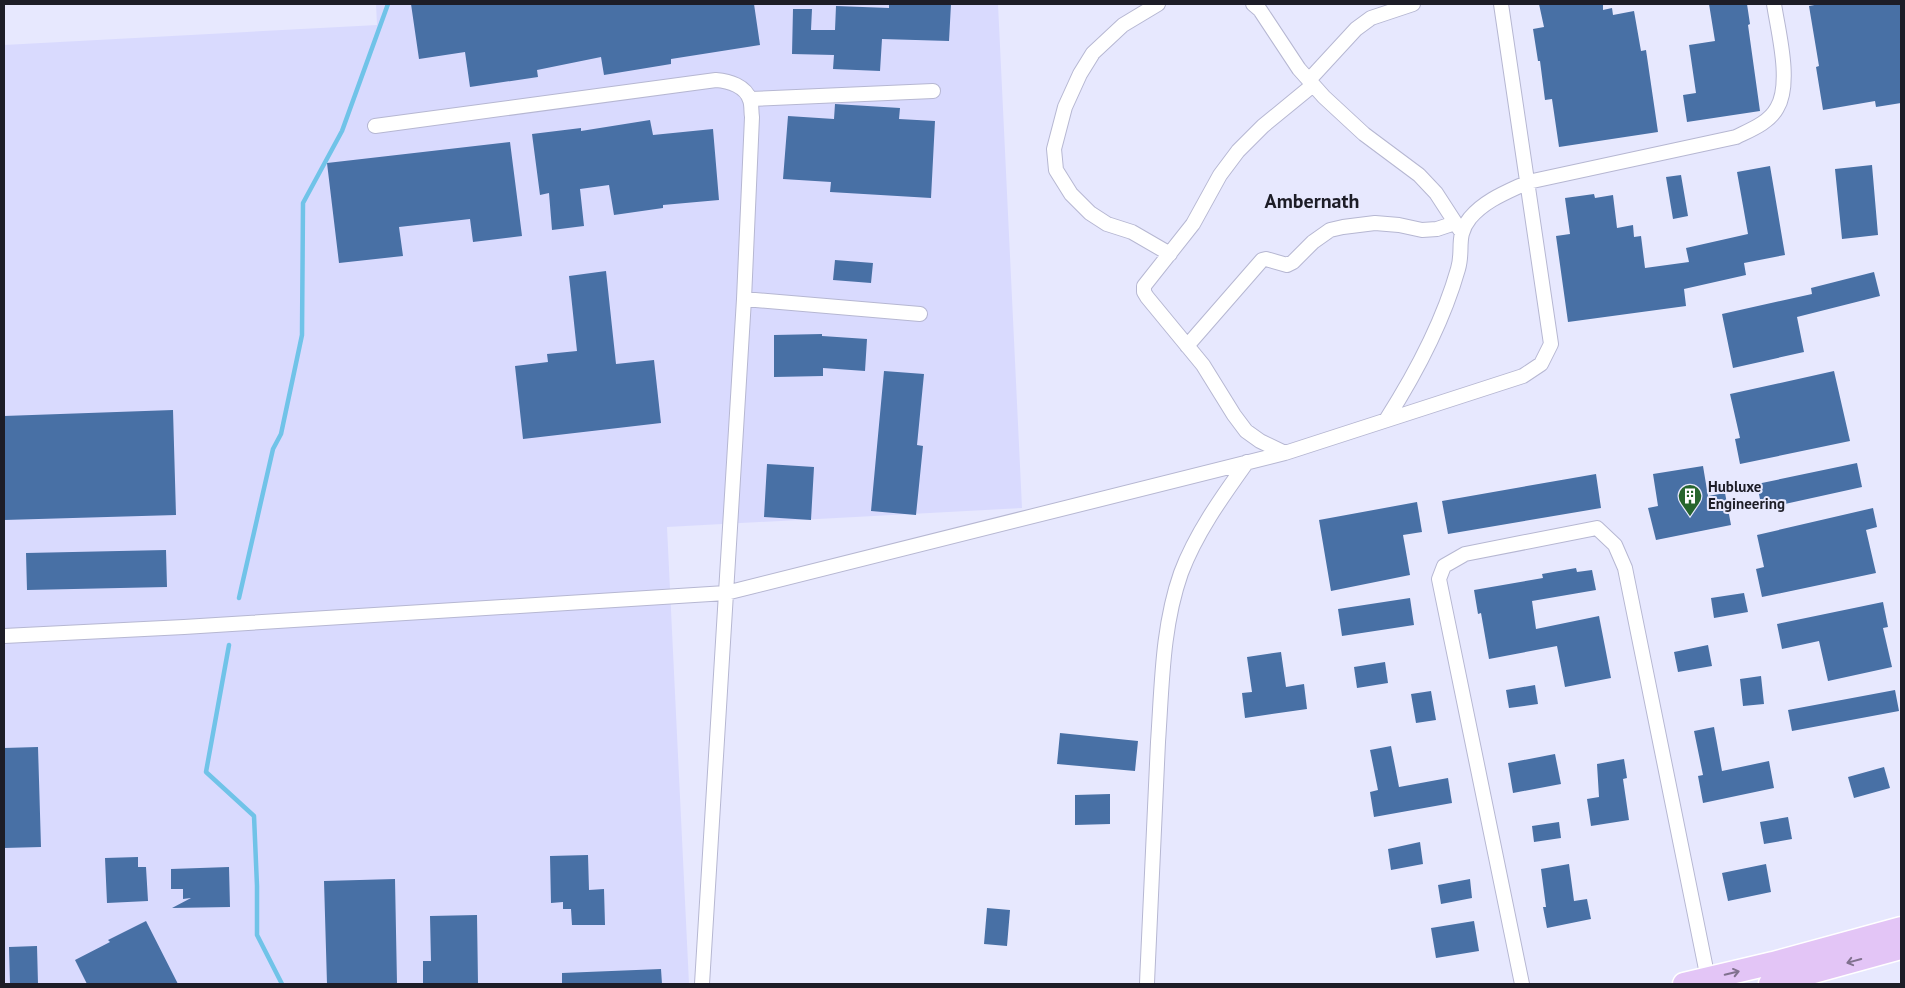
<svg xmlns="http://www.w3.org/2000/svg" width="1905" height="988" viewBox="0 0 1905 988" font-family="'PT Sans',sans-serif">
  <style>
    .built { fill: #d9dafe }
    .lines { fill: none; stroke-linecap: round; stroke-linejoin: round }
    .stream { stroke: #70c3e8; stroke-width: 4.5 }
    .building { fill: #4870a5 }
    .street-casing { stroke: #b6b7d2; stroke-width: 16 }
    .primary-casing { stroke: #fff; stroke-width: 25 }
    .street { stroke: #fff; stroke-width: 14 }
    .primary { stroke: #e3c5f6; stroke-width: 22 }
    .oneway { stroke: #80718e }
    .labels { text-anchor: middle; stroke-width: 4; stroke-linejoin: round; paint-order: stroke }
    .poi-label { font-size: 15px; font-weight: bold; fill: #1d1d27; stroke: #e7e8fe; text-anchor: start }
    .district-label { font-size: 20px; font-weight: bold; fill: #1d1d27; stroke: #e7e8fe }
  </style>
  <rect width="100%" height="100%" fill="#e7e8fe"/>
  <path class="built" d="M376,4H998L1022,508L667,527L689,984H4V45L377,25Z"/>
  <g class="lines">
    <path class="stream" d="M239,598L273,449L281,434L302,335L303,203L342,131L388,4
      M229,645L206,772L254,816L257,886V935L282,984"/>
  </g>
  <path class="building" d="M411,4H754L760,45L671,59V64L604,75L601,57L537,70L538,77L470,87L465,52L419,59Z
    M889,4H951L949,41L882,39L880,71L833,69L834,55L792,54L793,9H812L811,30H835L836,6L889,8Z
    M1539,4H1603V10L1612,8L1613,15L1634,11L1641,51L1646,50L1658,132L1559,147L1552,99L1545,100L1540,61H1538L1533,29L1544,27Z
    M1709,4H1747L1750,24L1748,25L1760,111L1687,122L1683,95L1696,93L1689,45L1715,41Z
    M1820,4H1901V103L1876,107L1875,101L1823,110L1816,67L1819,66L1809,6Z
    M835,104L900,108L899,119L935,121L931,198L830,192L831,182L783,179L788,116L834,119Z
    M650,120L653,135L713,129L719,200L663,205V208L614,215L609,185L580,189L584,226L552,230L549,193L540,195L532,134L581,128V131Z
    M510,142L522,236L473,242L470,219L399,227L403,256L339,263L327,163Z
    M1872,165L1878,235L1842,239L1835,169Z
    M1770,166L1785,255L1744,263L1746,275L1684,289L1686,306L1568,322L1556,236L1570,234L1565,198L1594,194L1595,198L1613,195L1617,228L1633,225L1634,237L1641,236L1645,268L1689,262L1686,248L1748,234L1737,172Z
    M1681,175L1688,216L1673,219L1666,177Z
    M835,260L873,263L871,283L833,280Z
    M606,271L616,364L654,360L661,423L523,439L515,366L548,362L547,354L577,351L569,276Z
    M1874,272L1880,296L1797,317L1804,352L1733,368L1722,314L1812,294L1811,288Z
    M822,334V336L867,339L865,371L823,368V376L774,377V335Z
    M884,371L924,374L917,445L923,446L916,515L871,511Z
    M1834,371L1850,441L1740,464L1735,439L1740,438L1730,394Z
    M173,410L176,515L4,520V416Z
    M1857,463L1862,487L1762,509L1757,484Z
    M767,464L814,467L811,520L764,517Z
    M1703,466L1708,496L1725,493L1731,525L1656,540L1648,508L1658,506L1653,474Z
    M1596,474L1601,508L1448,534L1442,501Z
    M1417,502L1422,532L1403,535L1410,575L1331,591L1319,520Z
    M1873,508L1877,527L1866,530L1876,573L1762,597L1756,569L1764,567L1757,535Z
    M166,550L167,587L27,590L26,553Z
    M1576,568L1577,572L1592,570L1596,590L1532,601L1536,629L1599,616L1611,678L1565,687L1557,646L1489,659L1481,613L1478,614L1474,590L1543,578L1542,574Z
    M1744,593L1748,612L1714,618L1711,598Z
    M1410,598L1414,625L1342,636L1338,609Z
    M1883,602L1888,627L1883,628L1892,667L1828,681L1819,641L1782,649L1777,624Z
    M1708,645L1712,666L1678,672L1674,652Z
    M1281,652L1286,687L1304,684L1307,709L1245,718L1242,693L1252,692L1247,657Z
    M1385,662L1388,683L1357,688L1354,667Z
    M1761,676L1764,704L1743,706L1740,679Z
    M1535,685L1538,704L1509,708L1506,690Z
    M1895,690L1899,711L1792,731L1788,710Z
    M1431,691L1436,720L1416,723L1411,694Z
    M1714,727L1722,771L1769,761L1774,788L1703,803L1698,776L1703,775L1694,731Z
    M1060,733L1138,741L1135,771L1057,764Z
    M1391,746L1399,787L1448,778L1452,803L1374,817L1370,792L1378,790L1370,750Z
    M38,747L41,847L4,848V748Z
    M1555,754L1561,784L1513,793L1508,763Z
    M1624,759L1627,778L1623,779L1629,820L1591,826L1587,799L1599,797L1597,764Z
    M1884,767L1890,788L1854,798L1848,777Z
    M1110,794V824L1075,825V795Z
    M1788,817L1792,839L1764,844L1760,822Z
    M1559,822L1561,838L1534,842L1532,826Z
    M1420,842L1423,864L1391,870L1388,849Z
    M588,855L589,890L604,889L605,925H572L571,909H563V902L551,903L550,856Z
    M138,857V867H146L148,901L107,903L105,858Z
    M1569,864L1574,901L1587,899L1591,919L1547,928L1543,907H1546L1541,869Z
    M1766,864L1771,892L1728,901L1722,873Z
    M229,867L230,907L172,908L191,898L183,899V889H171V869Z
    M395,879L397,984H327L324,881Z
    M1470,879L1472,898L1441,904L1438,885Z
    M987,908L1010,910L1007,946L984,944Z
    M477,915L478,984H423V961H431L430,916Z
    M146,921L178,984H87L75,960L110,942L108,940Z
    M1474,921L1479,951L1436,958L1431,928Z
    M37,946L38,984H10L9,947Z
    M661,969L662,984H562V973Z"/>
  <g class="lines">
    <g class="street-casing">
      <path id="street" d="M1158,4L1123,25L1093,53L1080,74L1065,107L1054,149L1056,170L1071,194L1090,213L1107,224L1132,232L1170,254
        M1253,4L1260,10L1299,69L1324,97L1364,134L1419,175L1436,193L1460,230
        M1309,80L1356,29L1371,18L1413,4
        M750,99L933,91
        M375,126L716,80C729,81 746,86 750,100C752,105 751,112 752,117L744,299L726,593L1285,453L1523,376L1541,364L1551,344L1501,4
        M744,299L920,314
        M1187,346L1262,260L1266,259L1287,265L1293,262L1313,242L1330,230L1343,227L1375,223L1399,225L1422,230L1437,229L1455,223
        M1386,420C1416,373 1443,322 1458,269C1464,249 1455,237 1470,218C1485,200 1507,192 1528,182L1736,137C1750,130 1769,123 1777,108C1792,83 1778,31 1774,4
        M1285,453L1260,441L1246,431L1234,415L1203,365L1147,297L1144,292V286L1193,224L1220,175L1238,151L1263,126L1313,85
        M4,636L184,627L726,593L702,984
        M1147,984C1150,903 1154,822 1158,742C1162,685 1162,627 1181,573C1196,533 1222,497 1247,462
        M1522,984L1439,579L1444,566L1465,554L1597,528L1615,545L1625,568L1708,979"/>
    </g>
    <g class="primary-casing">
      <path id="primary" d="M1684,984L1773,963L1901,928
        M1770,984L1901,948"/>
    </g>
    <use href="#street" class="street"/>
    <use href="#primary" class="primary"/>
  </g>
  <defs><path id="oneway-shaft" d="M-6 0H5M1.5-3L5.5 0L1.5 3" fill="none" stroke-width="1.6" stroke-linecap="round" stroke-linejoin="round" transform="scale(1.25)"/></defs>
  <g class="oneway">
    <use href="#oneway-shaft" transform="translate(1854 961) rotate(165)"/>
    <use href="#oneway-shaft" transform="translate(1732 973) rotate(-13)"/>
  </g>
  <defs>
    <g id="building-pin" transform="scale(1.25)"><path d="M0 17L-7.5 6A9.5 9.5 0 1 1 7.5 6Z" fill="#27652d" stroke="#e7e8fe"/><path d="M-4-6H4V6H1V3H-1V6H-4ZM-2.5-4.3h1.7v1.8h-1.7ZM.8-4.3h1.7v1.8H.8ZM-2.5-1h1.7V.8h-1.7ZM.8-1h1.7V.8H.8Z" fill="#fff"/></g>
  </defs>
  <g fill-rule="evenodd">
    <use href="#building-pin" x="1690" y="496"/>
  </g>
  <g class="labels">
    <g class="poi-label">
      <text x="1708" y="492">Hubluxe<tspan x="1708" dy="17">Engineering</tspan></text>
    </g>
    <g class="district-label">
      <text x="1312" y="208">Ambernath</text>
    </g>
  </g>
  <rect width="1905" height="988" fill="none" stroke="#1d1d27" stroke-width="10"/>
</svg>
